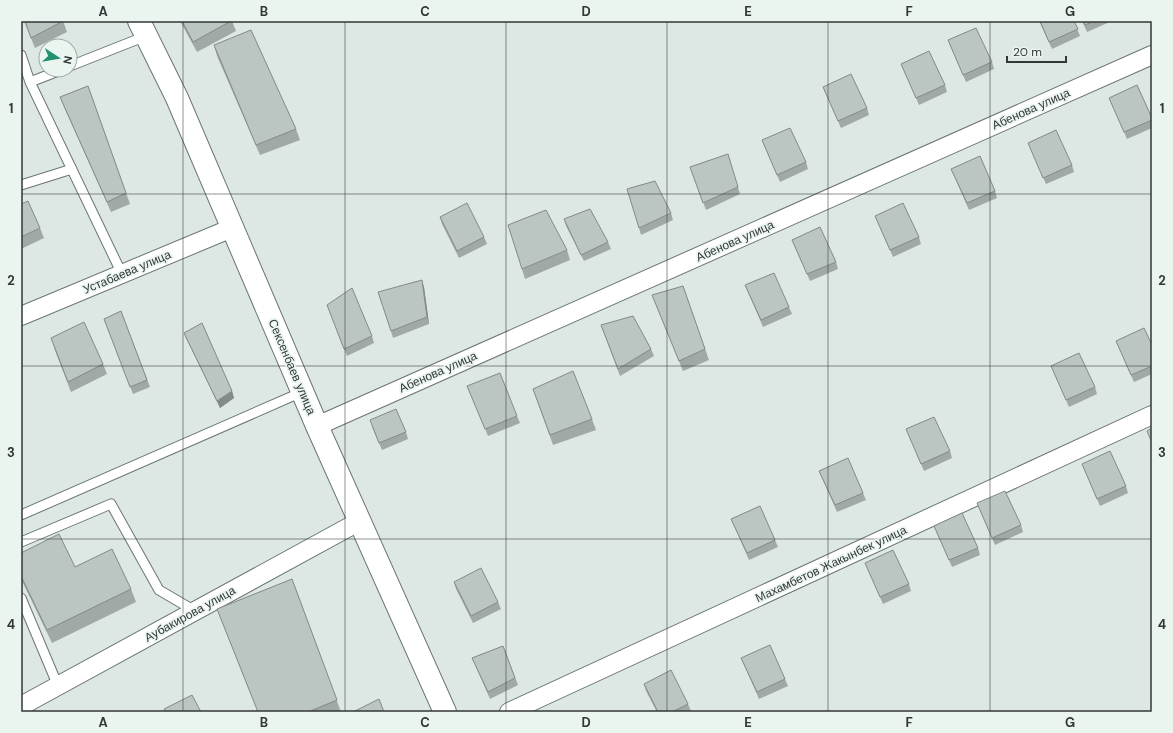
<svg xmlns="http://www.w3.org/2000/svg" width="1173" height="733" viewBox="0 0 1173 733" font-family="'DM Sans',sans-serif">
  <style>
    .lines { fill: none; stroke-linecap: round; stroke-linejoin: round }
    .service-casing { stroke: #6b7571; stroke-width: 11 }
    .minor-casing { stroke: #6b7571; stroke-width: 20 }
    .tertiary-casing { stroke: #6b7571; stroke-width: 24 }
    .service { stroke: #fff; stroke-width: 9 }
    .minor { stroke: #fff; stroke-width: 18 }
    .tertiary { stroke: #fff; stroke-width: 22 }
    .wall { fill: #a1a9a6 }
    .shaded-wall { fill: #838a87 }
    .building { fill: #bbc5c1; stroke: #838a87 }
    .grid { fill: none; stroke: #333735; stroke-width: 1; stroke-opacity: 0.55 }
    .labels { text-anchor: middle; stroke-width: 3.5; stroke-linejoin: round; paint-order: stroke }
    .street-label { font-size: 12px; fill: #333735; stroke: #eaf5f0 }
    .neatline { fill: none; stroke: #333735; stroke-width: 1.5 }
    .grid-label { font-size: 13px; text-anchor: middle; font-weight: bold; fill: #333735 }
  </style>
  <rect width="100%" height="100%" fill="#dde7e3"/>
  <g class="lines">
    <g class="service-casing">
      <path id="service" d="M21,55L30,82L61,70
        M70,66L146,36
        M30,82L122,274
        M21,185L72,169
        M21,515L302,392
        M21,542L111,504L159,590L195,611
        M21,598L58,686"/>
    </g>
    <g class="minor-casing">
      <path id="minor" d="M21,316L232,228
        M317,426L1152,55
        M21,706L360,521
        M509,712L1152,415"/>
    </g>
    <g class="tertiary-casing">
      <path id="tertiary" d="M139,21L177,98L317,426L445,712"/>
    </g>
    <use href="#service" class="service"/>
    <use href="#minor" class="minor"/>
    <use href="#tertiary" class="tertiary"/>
  </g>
  <path class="wall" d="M24,21H63L67,32L35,48Z
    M180,21H232L236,31L197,52Z
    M1039,21H1074L1080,36L1052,49Z
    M1082,21H1112L1087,32Z
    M948,40L992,62L994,69L966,82Z
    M214,45L296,129L300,140L260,155L217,56Z
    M901,64L945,85L947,92L919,105Z
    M88,86L130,204L111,212L64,107L60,97Z
    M823,87L867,108L869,115L841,128Z
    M1109,98L1152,118V128L1127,139Z
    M762,140L806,162L808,169L780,182Z
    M1028,143L1072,165L1074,172L1046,184Z
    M728,154L740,194L706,210L690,167Z
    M951,169L995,191L997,198L969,210Z
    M21,204L40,228L44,238L21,249Z
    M671,213L673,220L641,235L639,228Z
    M875,216L919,237L921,244L893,257Z
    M440,217L484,237L487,244L459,258L442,224Z
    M564,219L608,242L611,249L584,261L566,226Z
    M792,240L836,262L838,269L810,281Z
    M567,250L570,260L525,279L522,269Z
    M745,285L789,307L792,314L763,327Z
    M683,286L709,360L683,371L652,295Z
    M424,287L429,324L393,338L391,331Z
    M327,305L372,336L374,343L347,356Z
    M121,311L150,387L133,394L104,319Z
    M601,325L651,349L654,356L620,376Z
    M184,333L232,391L234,398L220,408L187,340Z
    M1116,341L1152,345V374L1134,382Z
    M54,348L103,364L107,374L71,392Z
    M1051,366L1095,387L1097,394L1069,407Z
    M467,386L517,416L520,423L488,436Z
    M533,389L592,419L596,430L553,445Z
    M372,427L406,432L408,439L382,450Z
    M906,429L950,451L952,458L924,471Z
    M1082,464L1126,486L1128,493L1100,506Z
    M819,471L863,493L866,500L837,512Z
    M977,503L1021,525L1023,532L995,545Z
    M731,519L775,540L778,547L749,560Z
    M934,526L978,548L980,555L952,567Z
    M21,553L75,567L131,589L136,602L52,643L21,579Z
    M865,563L909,584L911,591L883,604Z
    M292,579L341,712H258L222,622L217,609Z
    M454,582L498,602L501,609L473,623L456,589Z
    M503,646L518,685L490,699L472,658Z
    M741,658L785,679L788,686L759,699Z
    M644,684L688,704L691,711L689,712H657L646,691Z"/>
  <path class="shaded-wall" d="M422,280L424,287L429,324L427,317Z
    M232,391L234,398L220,408L217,401Z"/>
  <path class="building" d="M25,21H63L31,38Z
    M182,21H231L193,42Z
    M1040,21H1074L1078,29L1049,42Z
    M1083,21H1094L1085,25Z
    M976,28L992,62L963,75L948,40Z
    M251,30L296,129L256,145L214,45Z
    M929,51L945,85L916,98L901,64Z
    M851,74L867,108L838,121L823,87Z
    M1137,85L1152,118V120L1124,132L1109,98Z
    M88,86L126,193L107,202L60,97Z
    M790,128L806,162L777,175L762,140Z
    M1056,130L1072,165L1043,178L1028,143Z
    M728,154L738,187L703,203L690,167Z
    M980,156L995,191L967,203L951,169Z
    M655,181L671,213L639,228L627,189Z
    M28,201L40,228L21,237V204Z
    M467,203L484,237L457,251L440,217Z
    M903,203L919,237L890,250L875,216Z
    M590,209L608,242L581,255L564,219Z
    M546,210L567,250L522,269L508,225Z
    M820,227L836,262L807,274L792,240Z
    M774,273L789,307L761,320L745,285Z
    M422,280L427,317L391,331L378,292Z
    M683,286L705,349L679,361L652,295Z
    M352,288L372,336L344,349L327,305Z
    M121,311L147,380L130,387L104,319Z
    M633,316L651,349L618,369L601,325Z
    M84,322L103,364L68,382L51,338Z
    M202,323L232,391L217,401L184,333Z
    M1144,328L1152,345V366L1131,375L1116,341Z
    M1079,353L1095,387L1066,400L1051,366Z
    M573,371L592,419L550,435L533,389Z
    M500,373L517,416L485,429L467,386Z
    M396,409L406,432L379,443L370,420Z
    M934,417L950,451L921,464L906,429Z
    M1152,428V443L1147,431Z
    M1110,451L1126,486L1097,499L1082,464Z
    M848,458L863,493L835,505L819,471Z
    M1005,491L1021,525L992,538L977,503Z
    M760,506L775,540L747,553L731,519Z
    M962,513L978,548L949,560L934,526Z
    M59,534L75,567L112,549L131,589L47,630L21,576V553Z
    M893,550L909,584L880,597L865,563Z
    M481,568L498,602L471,616L454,582Z
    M292,579L337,700L308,712H258L217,609Z
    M770,645L785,679L757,692L741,658Z
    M503,646L515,678L488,692L472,658Z
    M671,670L688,704L672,712H658L644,684Z
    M192,695L201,712H166L164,709Z
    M379,699L384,712H353Z"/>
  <path class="grid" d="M183,21V712M345,21V712M506,21V712M667,21V712M828,21V712M990,21V712M21,194H1152M21,366H1152M21,539H1152"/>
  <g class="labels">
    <g class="street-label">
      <text transform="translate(1031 109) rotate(-24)" y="4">Абенова улица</text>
      <text transform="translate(735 241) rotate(-24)" y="4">Абенова улица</text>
      <text transform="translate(127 272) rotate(-23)" y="4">Устабаева улица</text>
      <text transform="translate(292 367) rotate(67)" y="4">Сексенбаев улица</text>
      <text transform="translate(438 372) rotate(-24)" y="4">Абенова улица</text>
      <text transform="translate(831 564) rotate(-25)" y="4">Махамбетов Жакынбек улица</text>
      <text transform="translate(190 614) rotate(-29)" y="4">Аубакирова улица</text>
    </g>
  </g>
  <rect width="1173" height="733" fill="none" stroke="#eaf5f0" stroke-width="44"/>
  <g transform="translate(58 58) rotate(102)"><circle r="19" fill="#eaf5f0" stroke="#a1a9a5"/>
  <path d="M0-3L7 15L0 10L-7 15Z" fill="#239070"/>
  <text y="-6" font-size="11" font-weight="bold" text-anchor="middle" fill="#333735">N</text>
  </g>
  <path d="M1007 56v6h59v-6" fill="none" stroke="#333735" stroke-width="2"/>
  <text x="1013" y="56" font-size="12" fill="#333735" stroke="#eaf5f0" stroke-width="3" paint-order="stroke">20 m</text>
  <rect x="22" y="22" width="1129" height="689" class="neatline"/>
  <g class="grid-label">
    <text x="103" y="16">A</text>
    <text x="264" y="16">B</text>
    <text x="425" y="16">C</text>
    <text x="586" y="16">D</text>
    <text x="748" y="16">E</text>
    <text x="909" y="16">F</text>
    <text x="1070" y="16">G</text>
    <text x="11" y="113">1</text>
    <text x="1162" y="113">1</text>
    <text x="11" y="285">2</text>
    <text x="1162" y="285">2</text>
    <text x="11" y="457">3</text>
    <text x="1162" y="457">3</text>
    <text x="11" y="629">4</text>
    <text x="1162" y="629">4</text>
    <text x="103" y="727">A</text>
    <text x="264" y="727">B</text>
    <text x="425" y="727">C</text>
    <text x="586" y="727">D</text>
    <text x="748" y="727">E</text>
    <text x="909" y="727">F</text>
    <text x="1070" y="727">G</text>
  </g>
</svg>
